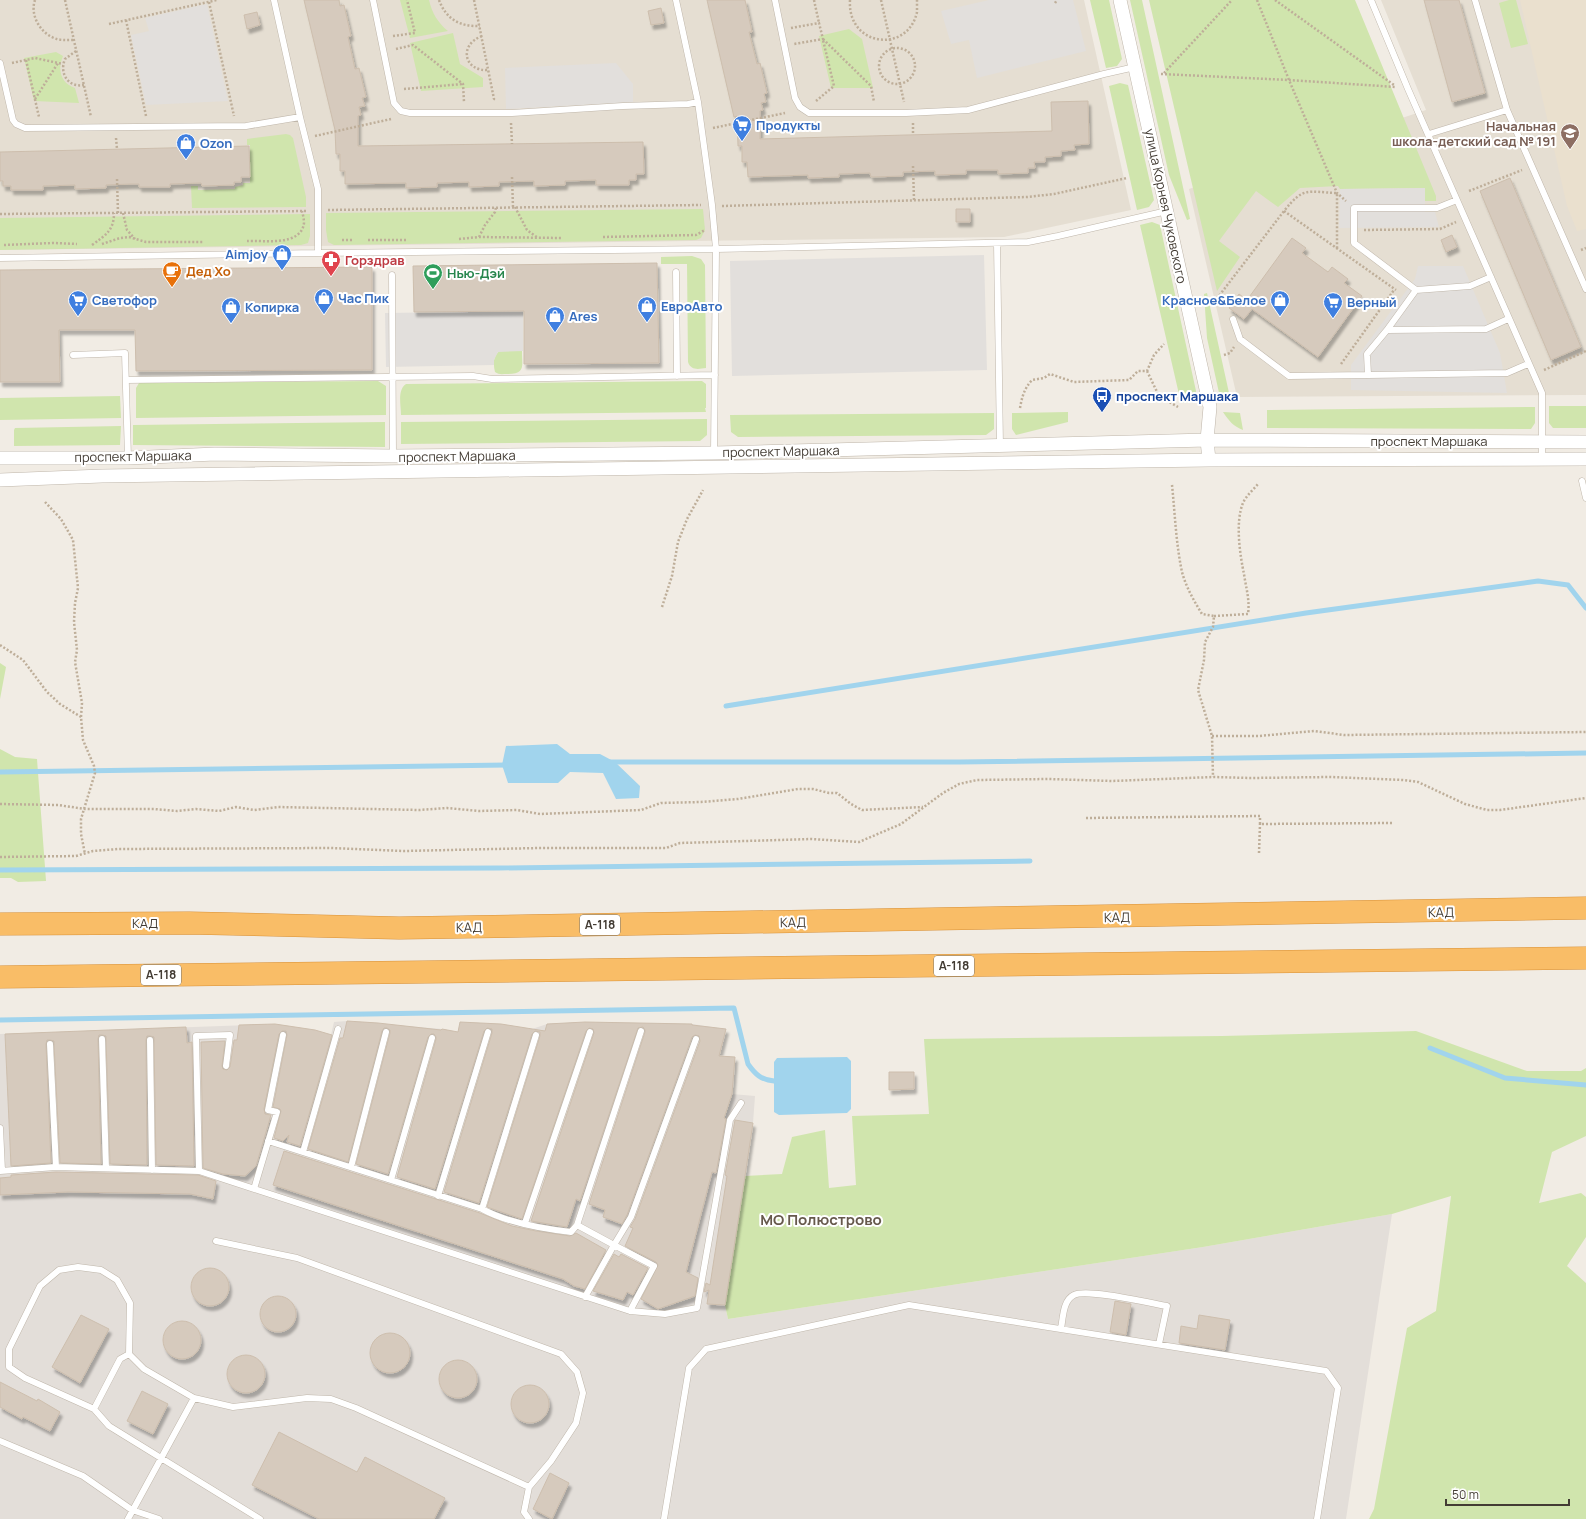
<svg xmlns="http://www.w3.org/2000/svg" width="1586" height="1519" viewBox="0 0 1586 1519" font-family="Manrope,sans-serif">
  <style>
    .residential { fill: #e5ded2 }
    .industrial { fill: #e3ded9 }
    .education { fill: #eae0ce }
    .green { fill: #d0e5ad }
    .parking { fill: #e2dfdc }
    .water { fill: #a1d4ed }
    .lines { fill: none; stroke-linecap: round; stroke-linejoin: round }
    .stream { stroke: #a1d4ed; stroke-width: 5 }
    .building { fill: #d6cabd; stroke: #cdbead; filter: url(#shadow) }
    .lane-casing { stroke: #bfb6aa; stroke-width: 7 }
    .street-casing { stroke: #bfb6aa; stroke-width: 14 }
    .highway-casing { stroke: #d89138; stroke-width: 23 }
    .path { stroke: #beae99; stroke-width: 2.5; stroke-dasharray: 2 2; stroke-linecap: butt }
    .lane { stroke: #fff; stroke-width: 6 }
    .street { stroke: #fff; stroke-width: 13 }
    .highway { stroke: #f9bd67; stroke-width: 22 }
    .labels { text-anchor: middle; stroke-width: 4; stroke-linejoin: round; paint-order: stroke }
    .shield { fill: #fff; stroke: #7b7671; stroke-width: 1 }
    .shield-label { font-size: 12px; font-weight: bold; fill: #433c34 }
    .shop-label { font-size: 13px; font-weight: bold; fill: #366cbe; stroke: #fff; text-anchor: start }
    .education-label { font-size: 13px; font-weight: bold; fill: #785e54; stroke: #fff; text-anchor: end }
    .street-label { font-size: 13px; fill: #433c34; stroke: #fff }
    .health-label { font-size: 13px; font-weight: bold; fill: #be3a42; stroke: #fff; text-anchor: start }
    .food-label { font-size: 13px; font-weight: bold; fill: #c56008; stroke: #fff; text-anchor: start }
    .leisure-label { font-size: 13px; font-weight: bold; fill: #27864d; stroke: #fff; text-anchor: start }
    .transit-label { font-size: 13px; font-weight: bold; fill: #164399; stroke: #fff; text-anchor: start }
    .quarter-label { font-size: 15px; font-weight: bold; fill: #66594c; stroke: #fff }
  </style>
  <defs>
    <filter id="shadow"><feDropShadow dx="2.5" dy="4.5" stdDeviation="1" flood-color="#0004"/></filter>
  </defs>
  <rect width="100%" height="100%" fill="#f1ece4"/>
  <path class="residential" d="M0,0H1084L1131,210L1004,237L0,250Z
    M1381,0H1586V395L1237,397L1189,189L1426,110Z"/>
  <path class="industrial" d="M347,1021L442,1029L458,1032L460,1022L499,1024L532,1029L547,1024L584,1022L692,1024L726,1029L719,1056L735,1057L732,1094L755,1096L753,1123L725,1305L728,1319L1203,1247L1392,1214L1346,1519H0V1034L276,1024L315,1030L331,1035L334,1022Z"/>
  <path class="education" d="M1520,0H1586V229L1577,231L1567,206Z"/>
  <path class="green" d="M400,0H429C432,13 438,23 448,31L410,38Z
    M1090,0H1109L1122,59L1117,66L1106,68Z
    M1130,0H1142L1190,219L1187,220L1169,175Z
    M1149,0H1355L1436,196V201H1425V188L1340,189L1338,186L1300,188L1278,207L1256,191L1219,241L1240,257L1217,291Z
    M1509,0H1516L1528,44L1511,48L1499,3Z
    M849,29L862,39L873,88H831L819,36Z
    M453,33L460,64L483,78V87L421,91L410,43Z
    M56,52L63,56C57,70 61,83 75,88L79,103L34,101L24,58Z
    M1120,83L1128,85L1154,200L1149,207L1137,210L1109,86Z
    M286,134L290,135L293,138L306,197V207L192,208L191,186H198V190L235,189V187L243,185V183H250V145H247V139Z
    M703,209L705,230L701,238L696,240L334,245L328,242L326,230V213Z
    M310,214V236L308,243L301,245L0,250V218Z
    M1152,222L1160,225L1196,391L1195,402L1181,403L1140,225Z
    M692,256L701,259L705,265L706,368C699,369 691,371 688,362L687,264H661V257Z
    M1207,293L1231,402H1221L1207,338L1204,294Z
    M500,351H522C522,366 526,374 507,374C502,374 499,375 495,372C493,364 493,355 500,351Z
    M378,381L386,386V415L136,418V388L139,383Z
    M702,381L706,384V408H705L706,412L401,415C401,405 397,390 406,384Z
    M120,396L121,418L0,420V398Z
    M1549,406H1586V428H1553L1549,423Z
    M1535,407V423L1531,429L1267,428V410Z
    M1068,412V422L1016,435L1012,429V413Z
    M1223,412L1240,413L1243,430C1233,426 1229,421 1223,412Z
    M994,413V429L986,435L738,437L731,432L730,415Z
    M707,419V435L700,441L401,444V422Z
    M385,422V447L133,445V425Z
    M121,426L120,445L14,446V430L15,428Z
    M0,663L6,667L0,699Z
    M0,749L15,757L37,759L46,881L18,882L11,878H0Z
    M1416,1031L1527,1071H1581L1586,1068V1136L1552,1152L1539,1203L1581,1193L1586,1197V1237L1567,1266L1586,1283V1519H1369L1374,1509L1407,1328L1436,1311L1451,1196L1392,1214L1203,1247L728,1319L725,1305L745,1176L782,1174L792,1137L825,1130L829,1188L856,1185L852,1116L929,1114L924,1039L1222,1036Z"/>
  <path class="parking" d="M989,0H1073L1086,51L977,78L969,40L951,44L941,11Z
    M207,4L228,101L146,105L131,35L149,31L145,18Z
    M616,63L633,84V102L506,109L505,68Z
    M1425,188V212H1435L1439,227L1339,228L1340,189Z
    M984,255L987,370L732,376L730,261Z
    M1418,266H1463L1500,353L1507,393L1351,390V365L1415,279Z
    M523,311V351L498,352L494,360V365L386,367L385,313Z"/>
  <path class="water" d="M557,744L570,754H600L615,762L640,786L639,798L616,799L603,773L570,772L558,783H508L502,765L506,746Z
    M847,1057L851,1061V1109L847,1113L779,1115L774,1112V1062L777,1058Z"/>
  <g class="lines">
    <path class="stream" d="M726,706L1306,613L1538,581L1568,585L1586,608
      M609,762H959L1586,753
      M0,772L507,765
      M0,870L499,868L1030,861
      M0,1020L734,1008L748,1064C755,1074 761,1080 774,1081
      M1430,1048L1505,1078L1586,1085"/>
  </g>
  <path class="building" d="M304,0H339L340,6L344,5L351,36L348,37L355,69L359,68L366,97L362,98L365,106L359,107L361,115L358,116V146L643,142L644,174H636V180H629V185H596V180L565,181V185L534,186V181L499,182V186L469,187V182L437,183V187L406,188V183L345,184V171H340V154H336L335,130Z
    M707,0H745L752,32H749L757,64L760,63L767,93L764,94L766,102L761,103L763,110L760,111V139L1052,131L1051,102L1088,101L1089,144L1074,145L1075,150L1061,151V156L1045,157V162H1034L1035,168H1028V173L998,174V170H966V174L935,175V171L903,172V176L871,177L870,173L839,174V177L808,178V175L748,177L747,162H742V146H738L737,116L734,117Z
    M1424,0H1459L1485,93L1452,102Z
    M661,8L664,23L651,25L648,11Z
    M257,12L260,25L247,29L244,15Z
    M249,146L250,177H241V182H234V185L202,186L201,183L170,184V187H139V184H131L106,185V188L75,189V185L43,186V190H11V186H3V181H0V152Z
    M1510,178L1581,347L1551,360L1480,191Z
    M956,209H970V222H956Z
    M1452,235L1457,247L1446,252L1441,240Z
    M1292,238L1306,248L1302,253L1328,272L1332,267L1348,279L1344,283L1362,296L1318,357L1252,309L1244,319L1229,308L1239,294L1247,300Z
    M657,263L659,363L524,364V311L414,312L413,266Z
    M372,267V370L136,371L135,330H59L60,382H0V270Z
    M347,1021L378,1023L441,1030L442,1029L458,1032L460,1022L501,1024L545,1031L547,1024L585,1022L692,1024V1025L726,1029L719,1056L735,1057L732,1094L724,1118L726,1119L716,1173L712,1172L686,1272L698,1278L695,1296L658,1309L641,1299L658,1265L656,1262L625,1246L633,1228L630,1227L635,1219L700,1041L699,1036L695,1035L692,1037L627,1215L622,1224L603,1217L605,1210L589,1204L645,1032V1030L643,1027L638,1028L580,1201L576,1199L567,1227L531,1221L594,1033L593,1029L589,1028L586,1031L522,1219L487,1207L540,1036V1032L535,1031L532,1034L479,1203L444,1192L492,1033V1029L487,1028L484,1031L435,1189L397,1177L436,1039V1037L434,1034H431L428,1037L388,1174L356,1164L390,1033V1030L387,1028H384L382,1031L348,1162L308,1149L340,1038H343Z
    M275,1024L315,1030L332,1035L300,1146L287,1142L289,1135L283,1141L274,1138L281,1111L280,1109L273,1107L287,1035L286,1031H282L279,1034L264,1109L265,1114L271,1115L256,1166L245,1176L223,1174L203,1168L201,1042L225,1041L222,1066L223,1069L227,1070L230,1067L234,1040H237L239,1025Z
    M186,1027L187,1043L192,1042L194,1166L156,1165L154,1040V1037L150,1036H147L146,1040L147,1165L110,1164L106,1039V1036L102,1035H99L98,1039L101,1164L60,1163L54,1044V1041L50,1040H47L46,1044L51,1163L11,1166L5,1034Z
    M889,1072H914V1089L889,1090Z
    M735,1120L753,1123L745,1176L725,1305L707,1304L709,1290L704,1292L706,1283L710,1285L727,1176L725,1175Z
    M284,1151L480,1213L512,1226L536,1231L570,1236L576,1233L606,1250L585,1289L574,1286L563,1279L273,1185Z
    M56,1172L198,1175L216,1181L213,1199L190,1194L68,1192L0,1195V1178L11,1177V1175Z
    M614,1254L619,1257L621,1254L648,1268L633,1295L627,1292L623,1300L593,1291Z
    M191 1287a19 19 0 1 1 38 0a19 19 0 1 1-38 0Z
    M260 1314a18 18 0 1 1 36 0a18 18 0 1 1-36 0Z
    M1115,1301L1131,1304L1126,1335L1110,1332Z
    M81,1315L109,1329L80,1383L52,1367Z
    M1199,1315L1230,1320L1225,1350L1179,1343L1181,1326L1197,1329Z
    M163 1340a19 19 0 1 1 38 0a19 19 0 1 1-38 0Z
    M370 1353a20 20 0 1 1 40 0a20 20 0 1 1-40 0Z
    M227 1374a19 19 0 1 1 38 0a19 19 0 1 1-38 0Z
    M439 1379a19 19 0 1 1 38 0a19 19 0 1 1-38 0Z
    M0,1382L37,1401L38,1399L60,1412L50,1431L23,1417L22,1419L0,1407Z
    M511 1404a19 19 0 1 1 38 0a19 19 0 1 1-38 0Z
    M142,1391L168,1404L153,1434L127,1421Z
    M279,1432L357,1472L365,1457L445,1498L434,1519H319L252,1485Z
    M550,1473L569,1483L552,1519L533,1509Z"/>
  <g class="lines">
    <g class="lane-casing">
      <path id="lane" d="M274,0L300,117
        M373,0L394,103L401,111L410,113H512L623,106L688,104L698,102L712,205L716,249L714,453
        M676,0L698,102
        M775,0L795,98L800,107L809,113H906L968,110L1104,74L1135,67
        M1371,0L1408,89L1542,393V459
        M1475,0L1507,110L1586,289
        M0,63L13,120L16,124L25,128L246,126L300,117L318,189V253
        M1429,134L1507,110
        M1457,200L1437,208H1354V243L1416,290L1470,286L1491,277
        M997,243L1000,446
        M0,258L318,253L716,249L1028,242L1058,236L1167,211
        M676,272L677,376
        M392,275L393,456
        M1416,290L1387,330L1486,329L1508,319
        M1233,319L1240,339L1289,376L1368,375L1367,354L1387,330
        M73,355L125,353L128,458
        M1368,375L1507,373L1528,364
        M126,380L473,376L492,379L715,375
        M1582,481L1586,498
        M102,1039L106,1168
        M150,1040L152,1170
        M50,1044L56,1167
        M0,1128L2,1171
        M268,1141L482,1209C506,1222 544,1229 571,1232L577,1225L614,1245L631,1217L696,1039
        M303,1152L338,1029
        M351,1167L386,1032
        M0,1171L56,1167L199,1171L630,1311L665,1314L697,1308L730,1120L741,1103
        M199,1171L196,1036L230,1035L226,1066
        M391,1180L432,1038
        M254,1189L277,1112L268,1110L283,1035
        M438,1196L488,1032
        M482,1209L536,1035
        M525,1223L590,1032
        M577,1225L641,1031
        M216,1241L297,1258L561,1354L577,1372L583,1393L576,1423L551,1461L529,1487L524,1512L529,1519
        M585,1297L614,1245L654,1266L630,1311
        M1061,1329C1063,1318 1063,1300 1074,1295C1086,1288 1150,1303 1167,1306L1159,1344
        M94,1409L120,1359L129,1354
        M0,1441L83,1476L132,1510L159,1519
        M128,1519L194,1398
        M260,1519L109,1426L94,1409L25,1378L9,1367V1349L40,1286L59,1270L78,1267L101,1270L117,1280L130,1303L129,1354L144,1369L194,1398L233,1407L307,1398L331,1399L356,1408L529,1487
        M664,1519L689,1368L706,1349L909,1305L1326,1371L1338,1388L1317,1519"/>
    </g>
    <g class="street-casing">
      <path id="street" d="M1120,0L1210,407L1207,440L1209,460
        M0,458H128L215,454L393,456L714,453L1207,440L1586,442
        M0,480L102,476L1209,460L1586,459"/>
    </g>
    <g class="highway-casing">
      <path id="highway" d="M0,924L189,923L399,928L1586,908
        M0,977L1586,958"/>
    </g>
    <path class="path" d="M35,0C30,14 39,31 52,37C59,41 66,40 74,40
      M65,0L91,117
      M439,0C446,19 460,27 480,26
      M474,0L494,99L492,101
      M814,0L819,23
      M850,0C847,47 908,54 917,12C917,9 917,4 917,0
      M881,0L904,102
      M1257,0L1289,80L1337,193L1346,201
      M1275,0L1394,85
      M209,2L234,116
      M1055,3L1057,0
      M126,20L146,116
      M109,24L217,0
      M791,28L819,23L823,39L794,44
      M393,36L415,33L407,0
      M482,36C458,45 464,72 489,70
      M823,39L871,86L874,102
      M879 66a18 18 0 1 1 36 0a18 18 0 1 1-36 0Z
      M396,49L413,45L463,84L464,102
      M76,51L65,59C59,73 68,88 84,85
      M26,60L39,117
      M12,63L35,58L63,64
      M1164,73L1232,0
      M1161,74L1289,80L1396,87
      M404,89L463,84
      M35,99L58,63
      M816,101L834,86L823,40
      M511,123L512,144
      M913,123V135
      M713,128L785,113
      M315,136L391,119
      M116,138L117,149
      M913,166L914,200
      M512,177L513,207
      M117,179L118,213
      M1469,191L1522,170
      M722,206L1027,197L1054,194L1127,178
      M515,207L527,230L538,238
      M328,210L701,205
      M1284,211L1396,290
      M123,213L127,230L135,239
      M0,214L307,211
      M1364,230L1440,229L1456,222
      M479,237L485,225L495,212L496,207
      M603,237L696,235L705,230
      M459,239L479,237L562,238
      M342,240H353
      M368,240H407
      M247,241C263,240 301,247 304,223C304,219 303,215 302,211
      M102,244L120,238L129,237L146,242H204
      M4,245L53,243L77,244
      M92,245C106,235 114,230 114,213
      M1581,250L1586,248
      M1212,305L1284,211C1304,186 1307,192 1337,193V249
      M1224,355L1230,353L1234,347
      M1341,364L1394,290
      M1544,370L1586,351
      M1147,371L1159,396L1178,407
      M1020,408C1022,397 1024,389 1032,380L1044,378L1050,374L1074,382L1129,380L1138,371H1147L1154,355L1164,344
      M1172,485C1175,514 1176,544 1182,572C1186,587 1194,601 1202,614L1214,616L1213,627L1205,642L1204,660L1198,690L1212,736L1213,777
      M45,502L61,519L73,540L78,588L75,603L74,622L77,650L75,662L82,703L81,717L83,740L94,766L95,773L81,819V834L85,854
      M662,607L672,576L678,542L687,519L703,490
      M1214,616L1248,614C1250,600 1246,588 1244,574C1240,555 1235,522 1243,503C1246,496 1253,490 1258,484
      M0,645L23,660L47,692L60,704L81,717
      M1212,736H1259L1314,731L1344,735L1586,732
      M0,804L58,805L85,809H154L177,811L196,809L219,811L236,807L254,810L278,807L419,810L447,808L479,811L517,810L540,814L641,810L661,803L701,802L738,799L798,789H813L829,793H837L851,804L862,810L923,807
      M1086,818L1260,816V824L1392,823
      M1259,853L1260,824
      M0,857L76,856L93,851L118,849L331,848L404,851L539,848H666L680,843L812,839L859,842L901,824L943,793L959,784L977,780L1048,779L1112,781L1213,777L1251,778L1331,777L1403,780L1418,782L1465,804L1487,810H1500L1586,798"/>
    <use href="#lane" class="lane"/>
    <use href="#street" class="street"/>
    <use href="#highway" class="highway"/>
  </g>
  <defs>
    <g id="supermarket-pin" transform="scale(1)"><path d="M0 17L-7.5 6A9.5 9.5 0 1 1 7.5 6Z" fill="#3f7fe0" stroke="#fff"/><path d="M-6-5.5h2.5l.6 2H6L4.5 2H-2.5L-4.4-4H-6ZM-1.5 3.2a1.3 1.3 0 1 0 .1 0ZM3 3.2a1.3 1.3 0 1 0 .1 0Z" fill="#fff"/></g>
    <g id="school-pin" transform="scale(1)"><path d="M0 17L-7.5 6A9.5 9.5 0 1 1 7.5 6Z" fill="#8d6e63" stroke="#fff"/><path d="M0-5L7-2L0 1L-7-2ZM-4 1L0 2.5L4 1V4Q0 6-4 4Z" fill="#fff"/></g>
    <g id="shop-pin" transform="scale(1)"><path d="M0 17L-7.5 6A9.5 9.5 0 1 1 7.5 6Z" fill="#3f7fe0" stroke="#fff"/><path d="M-5-2.5h2.3a2.7 3.5 0 0 1 5.4 0H5L5.5 6h-11ZM-1.5-2.5h3a1.5 2.3 0 0 0-3 0Z" fill="#fff"/></g>
    <g id="pharmacy-pin" transform="scale(1)"><path d="M0 17L-7.5 6A9.5 9.5 0 1 1 7.5 6Z" fill="#e0444e" stroke="#fff"/><path d="M-2-6h4v4h4v4h-4v4h-4v-4h-4v-4h4Z" fill="#fff"/></g>
    <g id="cafe-pin" transform="scale(1)"><path d="M0 17L-7.5 6A9.5 9.5 0 1 1 7.5 6Z" fill="#e8710a" stroke="#fff"/><path d="M-5.5-4.5H6V0H3Q3 3.5 0 3.5H-2.5Q-5.5 3.5-5.5 0ZM3-3.2v2h1.7v-2ZM-6 4.5H4V6H-6Z" fill="#fff"/></g>
    <g id="stadium-pin" transform="scale(1)"><path d="M0 17L-7.5 6A9.5 9.5 0 1 1 7.5 6Z" fill="#2e9e5b" stroke="#fff"/><path d="M0-5a6.5 5 0 1 0 0 10a6.5 5 0 1 0 0-10ZM-3.5-1.8h7v3.6h-7Z" fill="#fff"/></g>
    <g id="bus-pin" transform="scale(1)"><path d="M0 17L-7.5 6A9.5 9.5 0 1 1 7.5 6Z" fill="#1a4fb4" stroke="#fff"/><path d="M-5-6H5V4H4V6H2V4H-2V6H-4V4H-5ZM-3.5-4V0h7V-4ZM-3.5 1.2v1.5H-2V1.2ZM2 1.2v1.5H3.5V1.2Z" fill="#fff"/></g>
  </defs>
  <g fill-rule="evenodd">
    <use href="#supermarket-pin" x="742" y="125"/>
    <use href="#school-pin" x="1570" y="133"/>
    <use href="#shop-pin" x="186" y="143"/>
    <use href="#shop-pin" x="282" y="254"/>
    <use href="#pharmacy-pin" x="331" y="260"/>
    <use href="#cafe-pin" x="172" y="271"/>
    <use href="#stadium-pin" x="433" y="273"/>
    <use href="#shop-pin" x="324" y="298"/>
    <use href="#supermarket-pin" x="78" y="300"/>
    <use href="#shop-pin" x="1280" y="300"/>
    <use href="#supermarket-pin" x="1333" y="302"/>
    <use href="#shop-pin" x="647" y="306"/>
    <use href="#shop-pin" x="231" y="307"/>
    <use href="#shop-pin" x="555" y="316"/>
    <use href="#bus-pin" x="1102" y="396"/>
  </g>
  <g class="labels">
    <g class="shield">
      <rect x="580" y="915" width="40" height="20" rx="3"/>
      <rect x="934" y="956" width="40" height="20" rx="3"/>
      <rect x="141" y="965" width="40" height="20" rx="3"/>
    </g>
    <g class="shield-label">
      <text x="600" y="929">А-118</text>
      <text x="954" y="970">А-118</text>
      <text x="161" y="979">А-118</text>
    </g>
    <g class="shop-label">
      <text x="756" y="130">Продукты</text>
      <text x="200" y="148">Ozon</text>
      <text x="268" y="259" text-anchor="end">Aimjoy</text>
      <text x="338" y="303">Час Пик</text>
      <text x="92" y="305">Светофор</text>
      <text x="1266" y="305" text-anchor="end">Красное&amp;Белое</text>
      <text x="1347" y="307">Верный</text>
      <text x="661" y="311">ЕвроАвто</text>
      <text x="245" y="312">Копирка</text>
      <text x="569" y="321">Ares</text>
    </g>
    <g class="education-label">
      <text x="1556" y="131">Начальная<tspan x="1556" dy="15">школа-детский сад № 191</tspan></text>
    </g>
    <g class="street-label">
      <text transform="translate(1166 206) rotate(78)" y="5">улица Корнея Чуковского</text>
      <text x="1429" y="446">проспект Маршака</text>
      <text transform="translate(781 451) rotate(-1)" y="5">проспект Маршака</text>
      <text transform="translate(133 456) rotate(-1)" y="5">проспект Маршака</text>
      <text transform="translate(457 456) rotate(-1)" y="5">проспект Маршака</text>
      <text transform="translate(1441 912) rotate(-1)" y="5">КАД</text>
      <text transform="translate(1117 917) rotate(-1)" y="5">КАД</text>
      <text transform="translate(793 922) rotate(-1)" y="5">КАД</text>
      <text x="145" y="928">КАД</text>
      <text transform="translate(469 927) rotate(-1)" y="5">КАД</text>
    </g>
    <g class="health-label">
      <text x="345" y="265">Горздрав</text>
    </g>
    <g class="food-label">
      <text x="186" y="276">Дед Хо</text>
    </g>
    <g class="leisure-label">
      <text x="447" y="278">Нью-Дэй</text>
    </g>
    <g class="transit-label">
      <text x="1116" y="401">проспект Маршака</text>
    </g>
    <g class="quarter-label">
      <text x="821" y="1225">МО Полюстрово</text>
    </g>
  </g>
  <path d="M1446 1499v6h123v-6" fill="none" stroke="#433c34" stroke-width="2"/>
  <text x="1452" y="1499" font-size="12" fill="#433c34" stroke="#ffffff" stroke-width="3" paint-order="stroke">50 m</text>
</svg>
